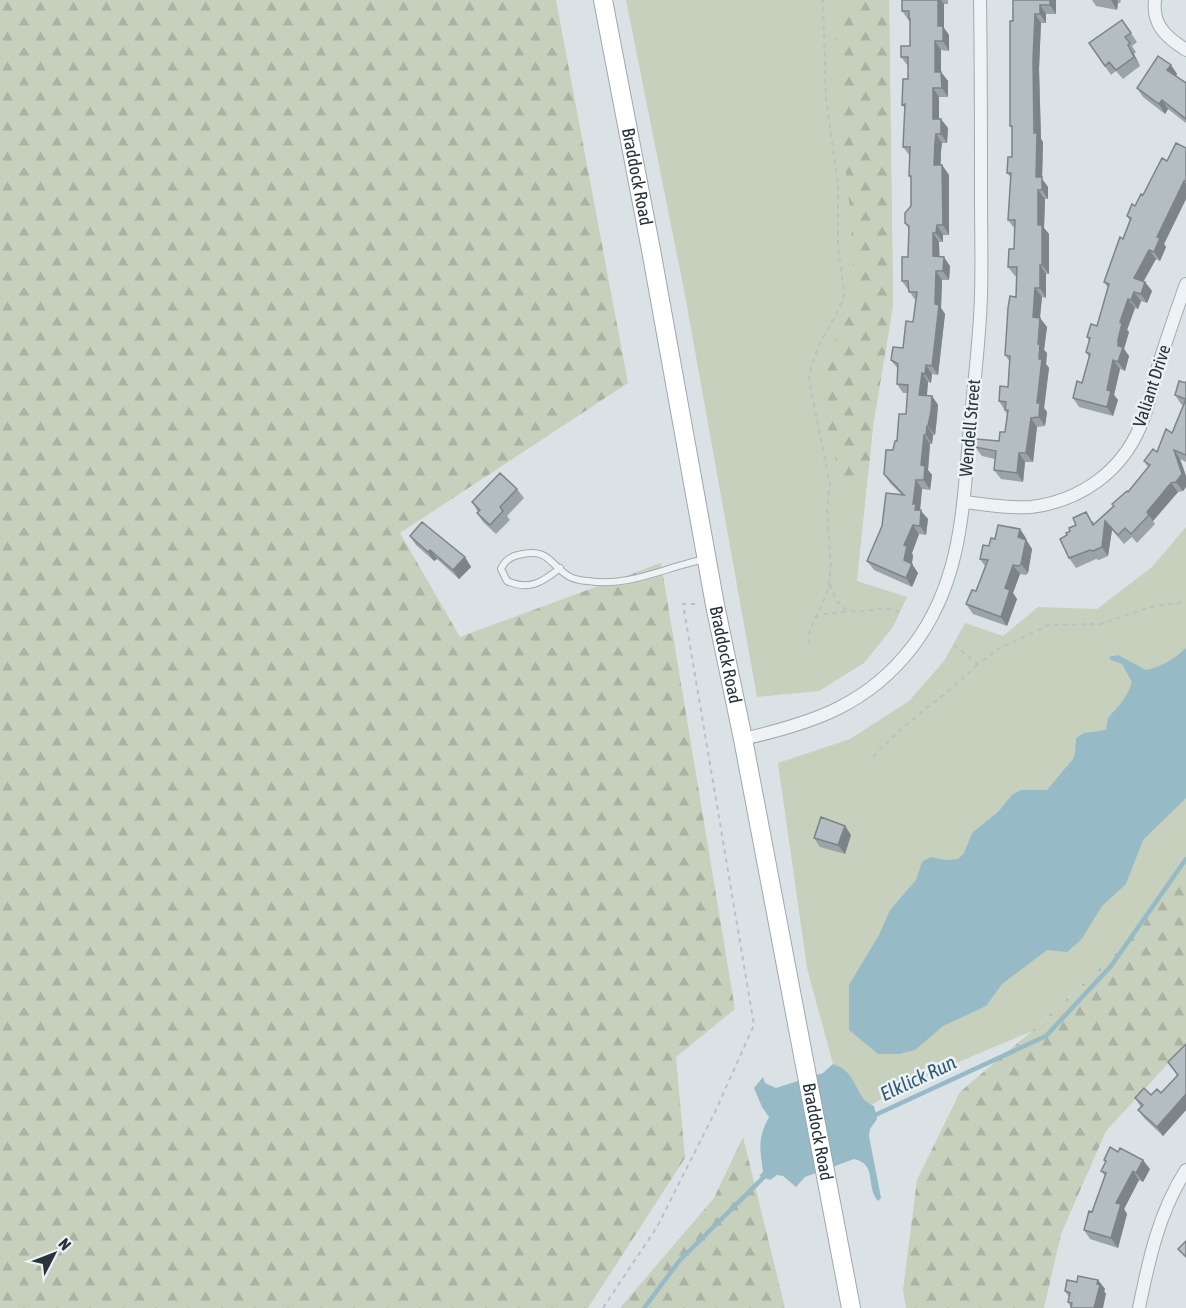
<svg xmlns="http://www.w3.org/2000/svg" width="1186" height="1308" viewBox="0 0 1186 1308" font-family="'Asap Condensed',sans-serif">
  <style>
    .grass { fill: #c6d0bd }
    .forest { fill: url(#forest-firs) }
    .water { fill: #96bac6 }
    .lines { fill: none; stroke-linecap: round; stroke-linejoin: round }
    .stream { stroke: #96bac6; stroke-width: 4.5 }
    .lane-casing { stroke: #a1aaaf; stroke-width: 8 }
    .street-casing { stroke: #a1aaaf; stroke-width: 14 }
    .primary-casing { stroke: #9ba9b1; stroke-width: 20 }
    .path { stroke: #bac0c4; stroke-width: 2; stroke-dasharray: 4.5 4.5; stroke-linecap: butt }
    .lane { stroke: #eef2f4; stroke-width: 6 }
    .street { stroke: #eef2f4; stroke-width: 12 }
    .primary { stroke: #fff; stroke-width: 18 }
    .wall { fill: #9aa3a7 }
    .shaded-wall { fill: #7d8488 }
    .building { fill: #b3bdc2; stroke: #7d8488; stroke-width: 1.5 }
    .labels { text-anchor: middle; stroke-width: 5; stroke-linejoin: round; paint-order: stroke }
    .street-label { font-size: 18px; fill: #26333b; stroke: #ebf1f4 }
    .water-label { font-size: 20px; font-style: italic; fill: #315c6f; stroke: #ebf1f4 }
  </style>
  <defs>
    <pattern id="forest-firs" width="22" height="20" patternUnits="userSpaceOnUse" patternTransform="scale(1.5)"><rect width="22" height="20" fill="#c6d0bd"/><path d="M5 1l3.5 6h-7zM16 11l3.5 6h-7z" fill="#aab3a3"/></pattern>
  </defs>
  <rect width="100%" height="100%" fill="#dbe2e6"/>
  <path class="grass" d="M626,0H889L893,306L873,426L857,581L907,597L893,627L864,663L819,691L757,697L685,295Z
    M1186,527V856L1138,933L1032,1031L911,1082L871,1105L865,1102L839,1066L833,1064L807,968L778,763L850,739L909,701L944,661L965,623L1003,636L1038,607L1097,609L1152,567Z"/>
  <path class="forest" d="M0,0H556L628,383L400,533L460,637L661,563L735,1009L676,1057L685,1158L588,1308H0Z
    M840,0H889L893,306L873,426L869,467L855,493L839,472L823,411L828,360L854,294L851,217L840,125L836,37Z
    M1186,856V1044L1106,1131L1061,1234L1044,1308H906L903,1290L917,1180L960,1092L1032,1031L1138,933Z
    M743,1137L785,1308H620L714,1198Z"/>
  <path class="water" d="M1186,648V798L1143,840L1126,884L1102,906L1081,940L1067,952L1047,950L1002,984L986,1006L943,1026L915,1050L899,1054H878L849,1030V985L879,935L890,910L916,880L922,862L930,857L946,860L958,859L964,853L972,833L998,812L1012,795L1021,790H1047L1073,759L1075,754L1076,738L1084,733L1106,730L1108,718C1119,705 1126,700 1132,682L1122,664L1111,660L1109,657L1118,655L1146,670C1162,667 1174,659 1186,648Z
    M833,1064C860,1073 853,1098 874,1106L877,1119L870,1129L869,1136L881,1198L878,1201C865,1186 878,1164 854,1159L805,1177L796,1187L783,1176L777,1175L770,1180L759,1176L763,1172C760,1147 757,1140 769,1117L762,1107L754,1088L763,1077L765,1083L776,1088L823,1073Z"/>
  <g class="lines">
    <path class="stream" d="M873,1116L1046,1036L1111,966L1186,859
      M644,1308L680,1260L766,1175"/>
    <g class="lane-casing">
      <path id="lane" d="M560,568C543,582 529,591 507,581L501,569C504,561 510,557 518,555C550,547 549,565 570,577C575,579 583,581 588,581C628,588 668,566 706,559"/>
    </g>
    <g class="street-casing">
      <path id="street" d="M1155,0C1152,25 1166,37 1186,50
        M963,502C985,504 1009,509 1031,507C1080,501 1121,472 1140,427C1148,409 1152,389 1157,370C1166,341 1176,312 1186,284
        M743,739C813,723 868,705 913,646C963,580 963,504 970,426C974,382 980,338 981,295C982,261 981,228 981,195C981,130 981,65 980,0
        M1139,1308C1149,1259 1159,1212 1186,1170"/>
    </g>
    <g class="primary-casing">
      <g id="primary">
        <path id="s1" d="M603,0L651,250L715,605L743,739L851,1308"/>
      </g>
    </g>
    <path class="path" d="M830,584C844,633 872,599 899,612
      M815,618L825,614L850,611
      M810,644L809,639L810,630L827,593L831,568L827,511L830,485L809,379L811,367L821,341L835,317L843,300L844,292L838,246V185L826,98L823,0
      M954,645L978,664L1000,648L1049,625L1100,624L1151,607L1186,602
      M873,757C904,722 945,697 978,664
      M603,1308L657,1227L715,1112L754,1025L683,604H700"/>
    <use href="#lane" class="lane"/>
    <use href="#street" class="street"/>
    <use href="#primary" class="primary"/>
  </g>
  <path class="wall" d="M902,0H948V4H944V28L949,35V51L941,50V72L948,81V97H939V119L948,128L947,143H942L941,151V165H942L949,175V235H943V242H939V257L950,266L949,280H942L941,308L945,314L938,375L932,374L931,383L928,382L927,395L932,396L938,405L937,420L935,435H933L932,444H930L928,470L932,475L930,490L922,489L920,510L928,519L926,535L919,534L912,553L913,556L912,564L918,573L912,587L874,570L867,561L901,494L890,483L884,474L893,450L897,441L906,414L908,393H903L897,384L898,369L891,360L903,348L913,322L916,301L902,281L908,257L909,229L905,223L911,206V179L909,176L910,156L903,147L905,108L902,105L908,79V66L901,57L910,46V22L902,11Z
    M1013,0H1056V14H1046V23H1041L1039,69L1041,139L1043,142L1042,179L1048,187V199H1045L1044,228L1049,234V274H1046V298L1042,297L1040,318L1047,327L1044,350L1047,353L1046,364L1049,368L1044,408L1047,412L1045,426L1037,427L1033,462H1025L1023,482L1001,479L994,470L995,459L982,456L975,447L999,441L1005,432L1007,414L999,401L1008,387L1010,362L1005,355L1016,297L1017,276H1015L1008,267L1014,249V228L1008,220L1011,178L1007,173L1012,157V128L1010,126Z
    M1092,0H1121L1120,3H1118L1117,10L1096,6Z
    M1122,20L1137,42L1132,46L1136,52L1134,54L1140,66L1123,79L1116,71L1111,75L1089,43Z
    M1171,65L1177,74L1176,76L1186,83V123L1168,109L1165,114L1143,97L1137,88Z
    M1186,148V199L1164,244L1166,247L1160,261L1156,259L1144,281L1145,282L1152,291L1147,303L1141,301L1138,309L1135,308L1127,330L1129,332L1124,349L1129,356L1125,371L1120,369L1114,395L1118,400L1113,416L1079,407L1073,398L1082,383L1089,357L1086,352L1089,341L1087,337L1097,326L1108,288L1104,282L1130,221L1127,216L1143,195L1167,161Z
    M1186,381V462L1180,459L1186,476V487L1183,491L1178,492L1153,521L1155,524L1137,543L1132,537L1124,544L1112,530L1108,556L1099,560L1096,559L1076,568L1069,558L1067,535L1076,525L1093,521L1094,524L1128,492L1148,467L1144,461L1157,452L1172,433L1183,405L1181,404L1175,395Z
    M517,489L524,498L507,516L510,520L496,534L483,522L477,513L478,512L472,502Z
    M1020,529L1032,549L1028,573L1026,575L1020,574L1013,593L1017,599L1007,626L973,614L966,604L976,591L985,566L980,559L989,546L995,539Z
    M410,536L465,557L471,567L459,579L437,559L434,561L416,545Z
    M845,826L851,835L845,854L820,847L814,838Z
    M1186,1044V1110L1163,1136L1145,1119L1138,1110L1141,1107L1135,1098L1161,1093L1177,1075L1168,1062Z
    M1104,1160L1150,1169L1143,1182L1139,1180L1124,1209L1127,1214L1118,1248L1090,1239L1084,1230L1092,1212L1105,1176L1101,1171L1106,1163Z
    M1098,1280L1105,1289L1104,1291L1106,1294L1071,1308L1068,1302L1069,1297L1065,1291L1077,1282Z"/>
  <path class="shaded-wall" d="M938,0H941L944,4V28L949,35V51L943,41L938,26Z
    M1050,0H1056V14L1050,5Z
    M1111,0H1117L1118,3L1117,10Z
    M1040,5L1046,14V23L1040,14Z
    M1035,14L1041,23L1039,69L1041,139L1043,142L1042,179L1048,187V199L1042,190L1036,177L1033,60Z
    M935,41L941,50V82L935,72Z
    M1128,45L1134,54L1140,66L1134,57Z
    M1171,65L1177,74L1174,79L1167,70Z
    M941,72L948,81V97L942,88Z
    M933,88L939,97V128L933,119Z
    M1162,100L1168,109L1165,114L1159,104Z
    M941,119L948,128L947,143L941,134Z
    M936,134L942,143L941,151L940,174L934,165L935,142Z
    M942,165L949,175V235L943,225Z
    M1184,181L1186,184V199L1164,244L1166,247L1160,261L1154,252L1157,237Z
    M1038,190L1045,199L1044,228L1049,234V274L1042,265L1038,225Z
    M937,225L943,235V242L936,233Z
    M933,233L939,242L940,266L933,256Z
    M1149,250L1156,259L1140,287L1134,278Z
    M944,257L950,266L949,280L943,271Z
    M1040,265L1046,274V298L1040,288Z
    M936,271L942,280L941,308L945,314L938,375L932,366Z
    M1145,282L1152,291L1147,303L1141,294Z
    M1035,288L1042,297L1039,326L1033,317Z
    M1134,292L1141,301L1138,309L1131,300Z
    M1128,299L1135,308L1127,330L1129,332L1124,349L1129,356L1125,371L1118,362V340L1120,322Z
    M1040,318L1047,327L1044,350L1047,353L1046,364L1049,368L1044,408L1047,412L1045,426L1039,417L1037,403L1039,359L1038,344Z
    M1113,360L1120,369L1114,395L1118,400L1113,416L1107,407V390Z
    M926,365L932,374L931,383L925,374Z
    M922,373L928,382L926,404L919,395Z
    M932,396L938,405L935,435L928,426Z
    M1031,418L1037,427L1033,462L1026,453Z
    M927,426L933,435L932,444L926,435Z
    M924,435L930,444L928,470L932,475L930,490L924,480L921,465Z
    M1174,450L1180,459L1186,476V487L1183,491L1176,482Z
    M1019,453L1025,462L1023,482L1017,473Z
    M916,480L922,489L920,510L928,519L926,535L920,526L913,504Z
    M1171,483L1178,492L1153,521L1147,512Z
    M1105,521L1112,530L1108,556L1102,547Z
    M913,525L919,534L912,553L913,556L911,566L912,564L918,573L912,587L906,578L904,560V545Z
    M1020,529L1026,538L1025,546L1018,537Z
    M1026,540L1032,549L1028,573L1021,564Z
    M430,550L437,559L434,561L428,552Z
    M465,557L471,567L459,579L453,570Z
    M1013,565L1020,574L1013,593L1017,599L1007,626L1001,617L1005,588Z
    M845,826L851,835L845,854L838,845Z
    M1186,1094V1110L1163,1136L1157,1127Z
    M1143,1160L1150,1169L1143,1182L1136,1173Z
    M1133,1171L1139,1180L1124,1209L1127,1214L1118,1248L1111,1238L1116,1203Z
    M1098,1280L1105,1289L1104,1291L1106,1294L1103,1308H1094Z"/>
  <path class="building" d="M902,0H938V26H943V41H935V72H941L942,88H933V119H941V134H936L935,142L934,165H942L943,225H937L936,233H933V256L944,257L943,271H936L935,304L939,305L932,366L926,365L925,374L922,373L919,395L932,396L931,411L928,426H927L926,435H924L921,465L925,466L924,480H916L913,504H916L915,510H921L920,526L913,525L904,545L907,546L904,560L912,564L906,578L867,561L882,526L886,493L904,495L884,474L886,450H893L895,441H897L899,414H906L908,385L897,384L898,364L891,360L893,347L903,348L906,321L913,322L917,292H909L908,281H902V257H908L909,226L905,223V213L911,206V176H909L910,147H903L905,104L902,105L903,79H908V57H901V46H910V19H909V11H902Z
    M1013,0H1050V5H1040V14H1035L1033,60L1034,133H1037L1036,177H1042V190H1038V225H1042V265H1040V288H1035L1033,317L1040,318L1038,344H1040L1039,359H1042L1037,403H1040L1039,417L1031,418L1026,453H1019L1017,473L994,470L996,451L975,447L976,439L999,441L1000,432H1005L1008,410H1005L1006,402L999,401L1000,386L1008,387L1010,356L1005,355L1008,308L1010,296L1016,297L1017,267H1008L1009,249H1014L1015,220H1008L1011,173H1007L1008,157H1012V126H1010V21H1013Z
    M1122,20L1131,33L1125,37L1130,43L1128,45L1134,57L1116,70L1109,62L1105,66L1089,43Z
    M1158,56L1171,65L1167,70L1186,83V119L1162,100L1159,104L1137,88Z
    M1176,143L1186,148V181H1184L1157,237L1160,238L1154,252L1149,250L1134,278L1145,282L1141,294L1134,292L1131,300L1128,299L1120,322L1122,323L1118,340V346L1123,347L1118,362L1113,360L1107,390L1111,391L1107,407L1073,398L1077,381L1082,383L1090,354L1086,352L1090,338L1087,337L1091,324L1097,326L1109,284L1104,282L1120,237L1123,239L1131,218L1127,216L1132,204L1135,206L1141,194L1143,195L1162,158L1167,161Z
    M1179,381L1186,383V381V455L1174,450L1182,474L1176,482L1171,483L1147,512L1149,515L1131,534L1125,528L1118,535L1105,521L1102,547L1093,551L1090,550L1069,558L1060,539L1067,535L1066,533L1070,531L1069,528L1076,525L1073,518L1086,512L1093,525L1114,506L1112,504L1127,491L1128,492L1150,465L1144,461L1153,449L1157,452L1166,429L1172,433L1186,399L1175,395Z
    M500,473L517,489L500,507L503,511L490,525L477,513L480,510L472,502Z
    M422,522L465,557L453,570L430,550L428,552L410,536Z
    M998,525L1020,529L1018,537L1026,540L1021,564L1019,566L1013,565L1005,588L1010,590L1001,617L966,604L972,590L976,591L988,560L980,559L983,545L989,546L991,538L995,539Z
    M821,817L845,826L838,845L814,838Z
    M1186,1044V1094L1157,1127L1138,1110L1143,1105L1135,1098L1144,1088L1151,1095L1157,1089L1161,1093L1178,1075L1168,1062Z
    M1110,1147L1118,1152L1120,1148L1143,1160L1136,1173L1133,1171L1116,1203L1121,1204L1111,1238L1084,1230L1089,1211L1092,1212L1106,1173L1101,1171L1106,1161L1104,1160Z
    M1186,1241V1257L1178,1249Z
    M1078,1276L1098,1280L1097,1284L1100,1285L1094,1308H1071L1072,1303L1068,1302L1070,1293L1065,1291L1067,1280L1077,1282Z"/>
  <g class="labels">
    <g class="street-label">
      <text dy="6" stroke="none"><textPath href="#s1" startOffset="180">Braddock Road</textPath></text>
      <text transform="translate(1152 386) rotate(-72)" y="6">Valiant Drive</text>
      <text transform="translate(970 428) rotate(-85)" y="6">Wendell Street</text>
      <text dy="6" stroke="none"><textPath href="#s1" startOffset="666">Braddock Road</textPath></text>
      <text dy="6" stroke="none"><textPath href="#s1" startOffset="1152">Braddock Road</textPath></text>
    </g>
    <g class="water-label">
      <text transform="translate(918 1078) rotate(-25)" y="7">Elklick Run</text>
    </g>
  </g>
  <g transform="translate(54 1254) rotate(48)" stroke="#ebf1f4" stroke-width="4.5" paint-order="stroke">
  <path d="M0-4.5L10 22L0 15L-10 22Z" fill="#26333b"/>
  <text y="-9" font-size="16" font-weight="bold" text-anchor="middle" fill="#26333b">N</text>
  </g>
</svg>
